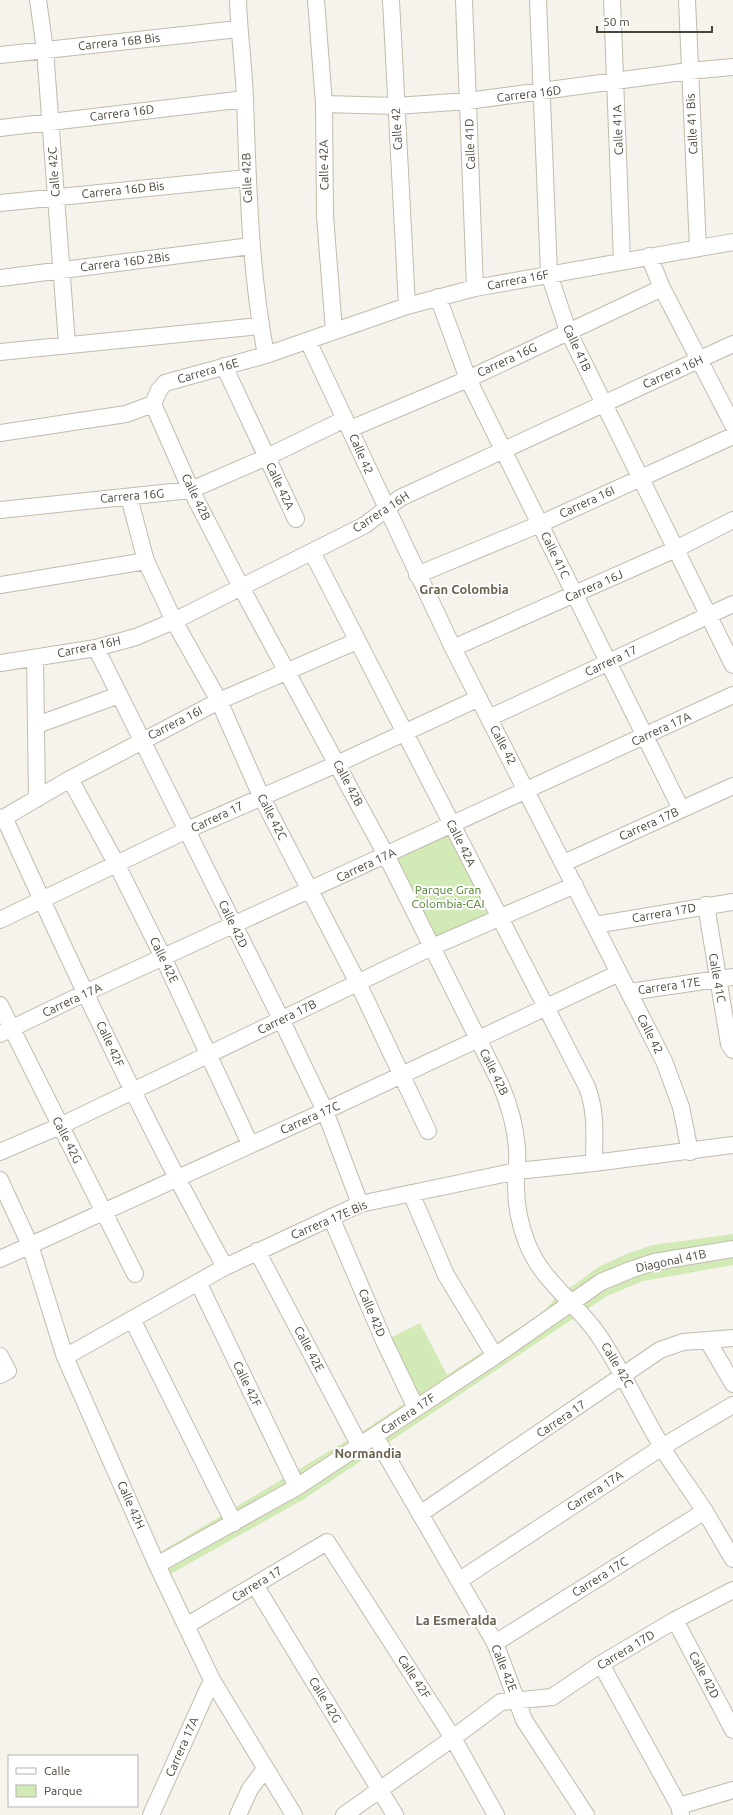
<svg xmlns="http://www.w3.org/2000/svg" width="733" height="1815" viewBox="0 0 733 1815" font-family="Ubuntu,sans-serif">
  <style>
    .green { fill: #d2eab5 }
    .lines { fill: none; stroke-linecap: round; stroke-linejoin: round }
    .minor-casing { stroke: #c2bbae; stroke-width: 18 }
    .minor { stroke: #fff; stroke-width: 16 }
    .labels { text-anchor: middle; stroke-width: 4; stroke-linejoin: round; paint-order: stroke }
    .street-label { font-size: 12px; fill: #4b4439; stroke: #fff }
    .park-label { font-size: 12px; fill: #4a7f2a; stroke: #fff }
    .neighbourhood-label { font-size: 13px; font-weight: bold; fill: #6e6250; stroke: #fff }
  </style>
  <rect width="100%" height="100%" fill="#f6f3ec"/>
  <path class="green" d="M452,825L499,917L432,947L386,855Z
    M733,1234V1265L643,1281L607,1296L304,1499L167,1576L157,1554L363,1431L411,1399L384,1341L420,1323L447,1375L542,1313L557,1297L600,1266L629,1253L653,1245Z"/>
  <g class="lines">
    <g class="minor-casing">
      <path id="minor" d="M38,0L45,50L67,344
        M238,0C239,34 244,67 245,100C248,186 250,271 266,355
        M316,0L324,104L325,216L334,331
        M391,0L407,306
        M464,0L475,288
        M538,0L549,274L568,331L733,665
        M612,0L622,261
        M687,0L698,248
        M0,55L238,29
        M324,104L396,106L468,101L689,71L733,67
        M0,128L245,99
        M0,203L247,178
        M649,256L662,288L733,425
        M0,278L251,246
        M438,297L468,379L681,809
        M308,341L453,648L664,1061L681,1107L690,1152
        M0,352L260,326
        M224,366L296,519
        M153,404L191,490L241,587L386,855L499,1081C509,1103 515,1124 517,1148C518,1161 516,1174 516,1187C516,1207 520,1225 527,1243C542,1282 577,1303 599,1336C623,1372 640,1410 662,1447C674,1468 690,1488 704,1510C714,1526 723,1543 733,1559
        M350,429L468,379L662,288
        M0,433L126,414L153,404L159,390L165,383L266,355L407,306L475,288L733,242
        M129,497L146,561L174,621L219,701L261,796L358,983L428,1131
        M0,510L191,490L267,457L345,419
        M312,552L587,1087C597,1113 594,1137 594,1163
        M417,575L540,524L733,436
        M0,585L146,561
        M96,648L281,1019L325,1111L360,1204
        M453,648L676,549L733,520
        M35,658L37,799
        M0,663L96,648L136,637L174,621L365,525L400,498L733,344
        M489,718L733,604
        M37,725L119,695
        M70,779L117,865L163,957L250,1144
        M4,817C73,969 144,1121 225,1267
        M0,820L70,779L219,701L357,641
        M564,863L733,786
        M706,905L729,1044L733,1050
        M0,920L187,830L337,764L479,698
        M595,925L733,902
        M629,992L733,977
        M0,1005L135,1274
        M0,1034L85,993L733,695
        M0,1152L60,1126L432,947L575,885
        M0,1180L30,1245L65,1357L157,1565L212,1680L294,1815
        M411,1193L446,1275L495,1356
        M331,1217L384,1341L416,1408
        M257,1251L360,1446
        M0,1259L325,1111L619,973
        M198,1282L297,1487
        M132,1319L234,1523
        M708,1341L733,1384
        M0,1356L8,1371L0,1375
        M65,1357L225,1267L360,1204L517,1171L594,1163L733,1145
        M375,1436L495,1643L524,1720L586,1815
        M420,1514L660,1350L683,1342L733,1338
        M157,1565L297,1487L495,1356L601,1282L630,1270L654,1262L733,1249
        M460,1580L662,1447L733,1405
        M255,1585L395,1815
        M675,1620L733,1730
        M186,1626L327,1542L453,1738L496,1815
        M495,1643L705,1511
        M601,1664L679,1806L681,1815
        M679,1806L733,1790
        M151,1815L212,1680
        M238,1815L250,1789L265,1769
        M344,1815L453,1738L501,1702L552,1697L601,1664L675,1620L733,1590"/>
    </g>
    <use href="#minor" class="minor"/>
  </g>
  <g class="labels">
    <g class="street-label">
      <text transform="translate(119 42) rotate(-6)" y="4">Carrera 16B Bis</text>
      <text transform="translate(529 94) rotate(-7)" y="4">Carrera 16D</text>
      <text transform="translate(122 113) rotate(-7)" y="4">Carrera 16D</text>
      <text transform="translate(692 124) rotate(-93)" y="4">Calle 41 Bis</text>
      <text transform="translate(397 129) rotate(-93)" y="4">Calle 42</text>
      <text transform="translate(618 130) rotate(-92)" y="4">Calle 41A</text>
      <text transform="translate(470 144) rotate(-92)" y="4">Calle 41D</text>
      <text transform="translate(324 165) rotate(-91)" y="4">Calle 42A</text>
      <text transform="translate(54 172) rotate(-94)" y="4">Calle 42C</text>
      <text transform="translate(247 178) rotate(-92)" y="4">Calle 42B</text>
      <text transform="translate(123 190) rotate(-6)" y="4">Carrera 16D Bis</text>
      <text transform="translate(125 262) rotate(-7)" y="4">Carrera 16D 2Bis</text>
      <text transform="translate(518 280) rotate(-11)" y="4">Carrera 16F</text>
      <text transform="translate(577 348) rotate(65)" y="4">Calle 41B</text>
      <text transform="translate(507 360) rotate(-25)" y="4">Carrera 16G</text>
      <text transform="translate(208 371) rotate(-16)" y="4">Carrera 16E</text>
      <text transform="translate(673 372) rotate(-24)" y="4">Carrera 16H</text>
      <text transform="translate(361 454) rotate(66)" y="4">Calle 42</text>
      <text transform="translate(280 486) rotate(65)" y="4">Calle 42A</text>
      <text transform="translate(132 496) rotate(-5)" y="4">Carrera 16G</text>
      <text transform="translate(196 497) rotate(64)" y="4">Calle 42B</text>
      <text transform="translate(587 502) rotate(-25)" y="4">Carrera 16I</text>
      <text transform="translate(381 512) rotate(-33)" y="4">Carrera 16H</text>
      <text transform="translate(555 555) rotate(64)" y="4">Calle 41C</text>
      <text transform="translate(594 586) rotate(-24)" y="4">Carrera 16J</text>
      <text transform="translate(89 647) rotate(-12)" y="4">Carrera 16H</text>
      <text transform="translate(611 661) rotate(-25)" y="4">Carrera 17</text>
      <text transform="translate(175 723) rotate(-27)" y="4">Carrera 16I</text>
      <text transform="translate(661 729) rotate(-25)" y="4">Carrera 17A</text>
      <text transform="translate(503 745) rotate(62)" y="4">Calle 42</text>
      <text transform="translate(348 783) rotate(62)" y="4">Calle 42B</text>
      <text transform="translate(217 817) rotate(-25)" y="4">Carrera 17</text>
      <text transform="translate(272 817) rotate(63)" y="4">Calle 42C</text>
      <text transform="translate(649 824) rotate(-24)" y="4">Carrera 17B</text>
      <text transform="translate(461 843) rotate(63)" y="4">Calle 42A</text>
      <text transform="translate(366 865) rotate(-25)" y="4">Carrera 17A</text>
      <text transform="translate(664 913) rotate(-10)" y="4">Carrera 17D</text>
      <text transform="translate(233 924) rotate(64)" y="4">Calle 42D</text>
      <text transform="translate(164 960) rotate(64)" y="4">Calle 42E</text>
      <text transform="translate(717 978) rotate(80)" y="4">Calle 41C</text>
      <text transform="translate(669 986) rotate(-8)" y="4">Carrera 17E</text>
      <text transform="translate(72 1000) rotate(-25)" y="4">Carrera 17A</text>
      <text transform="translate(287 1017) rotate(-26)" y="4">Carrera 17B</text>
      <text transform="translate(650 1034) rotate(63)" y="4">Calle 42</text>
      <text transform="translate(110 1044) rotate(65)" y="4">Calle 42F</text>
      <text transform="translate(494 1072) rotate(64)" y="4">Calle 42B</text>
      <text transform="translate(310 1118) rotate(-24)" y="4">Carrera 17C</text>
      <text transform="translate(67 1140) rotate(63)" y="4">Calle 42G</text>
      <text transform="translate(329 1220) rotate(-23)" y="4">Carrera 17E Bis</text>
      <text transform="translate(671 1261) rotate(-12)" y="4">Diagonal 41B</text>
      <text transform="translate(372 1313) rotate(67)" y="4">Calle 42D</text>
      <text transform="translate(309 1349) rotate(62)" y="4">Calle 42E</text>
      <text transform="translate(617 1365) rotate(59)" y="4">Calle 42C</text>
      <text transform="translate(247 1384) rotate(64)" y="4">Calle 42F</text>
      <text transform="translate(408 1414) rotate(-34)" y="4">Carrera 17F</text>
      <text transform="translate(561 1419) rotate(-34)" y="4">Carrera 17</text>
      <text transform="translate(595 1491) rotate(-33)" y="4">Carrera 17A</text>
      <text transform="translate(131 1505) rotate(66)" y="4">Calle 42H</text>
      <text transform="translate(600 1577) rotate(-32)" y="4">Carrera 17C</text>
      <text transform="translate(257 1584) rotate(-31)" y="4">Carrera 17</text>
      <text transform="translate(626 1650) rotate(-31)" y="4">Carrera 17D</text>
      <text transform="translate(504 1668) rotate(68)" y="4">Calle 42E</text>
      <text transform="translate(704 1675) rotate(62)" y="4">Calle 42D</text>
      <text transform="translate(414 1677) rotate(57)" y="4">Calle 42F</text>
      <text transform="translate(325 1700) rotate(59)" y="4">Calle 42G</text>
      <text transform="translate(182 1747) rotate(-66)" y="4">Carrera 17A</text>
    </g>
    <g class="park-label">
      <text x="448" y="894">Parque Gran<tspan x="448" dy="14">Colombia-CAI</tspan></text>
    </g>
    <g class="neighbourhood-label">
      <text x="464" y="594">Gran Colombia</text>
      <text x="368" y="1458">Normandia</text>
      <text x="456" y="1625">La Esmeralda</text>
    </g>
  </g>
  <rect x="8" y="1755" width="130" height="52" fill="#ffffff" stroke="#b7b4b0"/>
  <rect x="16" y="1768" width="20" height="6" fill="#ffffff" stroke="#b7b4b0"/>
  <text x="44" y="1775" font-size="12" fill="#4b4439">Calle</text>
  <rect x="16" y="1785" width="20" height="12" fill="#d2eab5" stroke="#b7b4b0"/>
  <text x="44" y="1795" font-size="12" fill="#4b4439">Parque</text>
  <path d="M597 26v6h115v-6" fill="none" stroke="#4b4439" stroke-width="2"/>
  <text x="603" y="26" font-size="12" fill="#4b4439" stroke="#ffffff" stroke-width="3" paint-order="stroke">50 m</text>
</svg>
